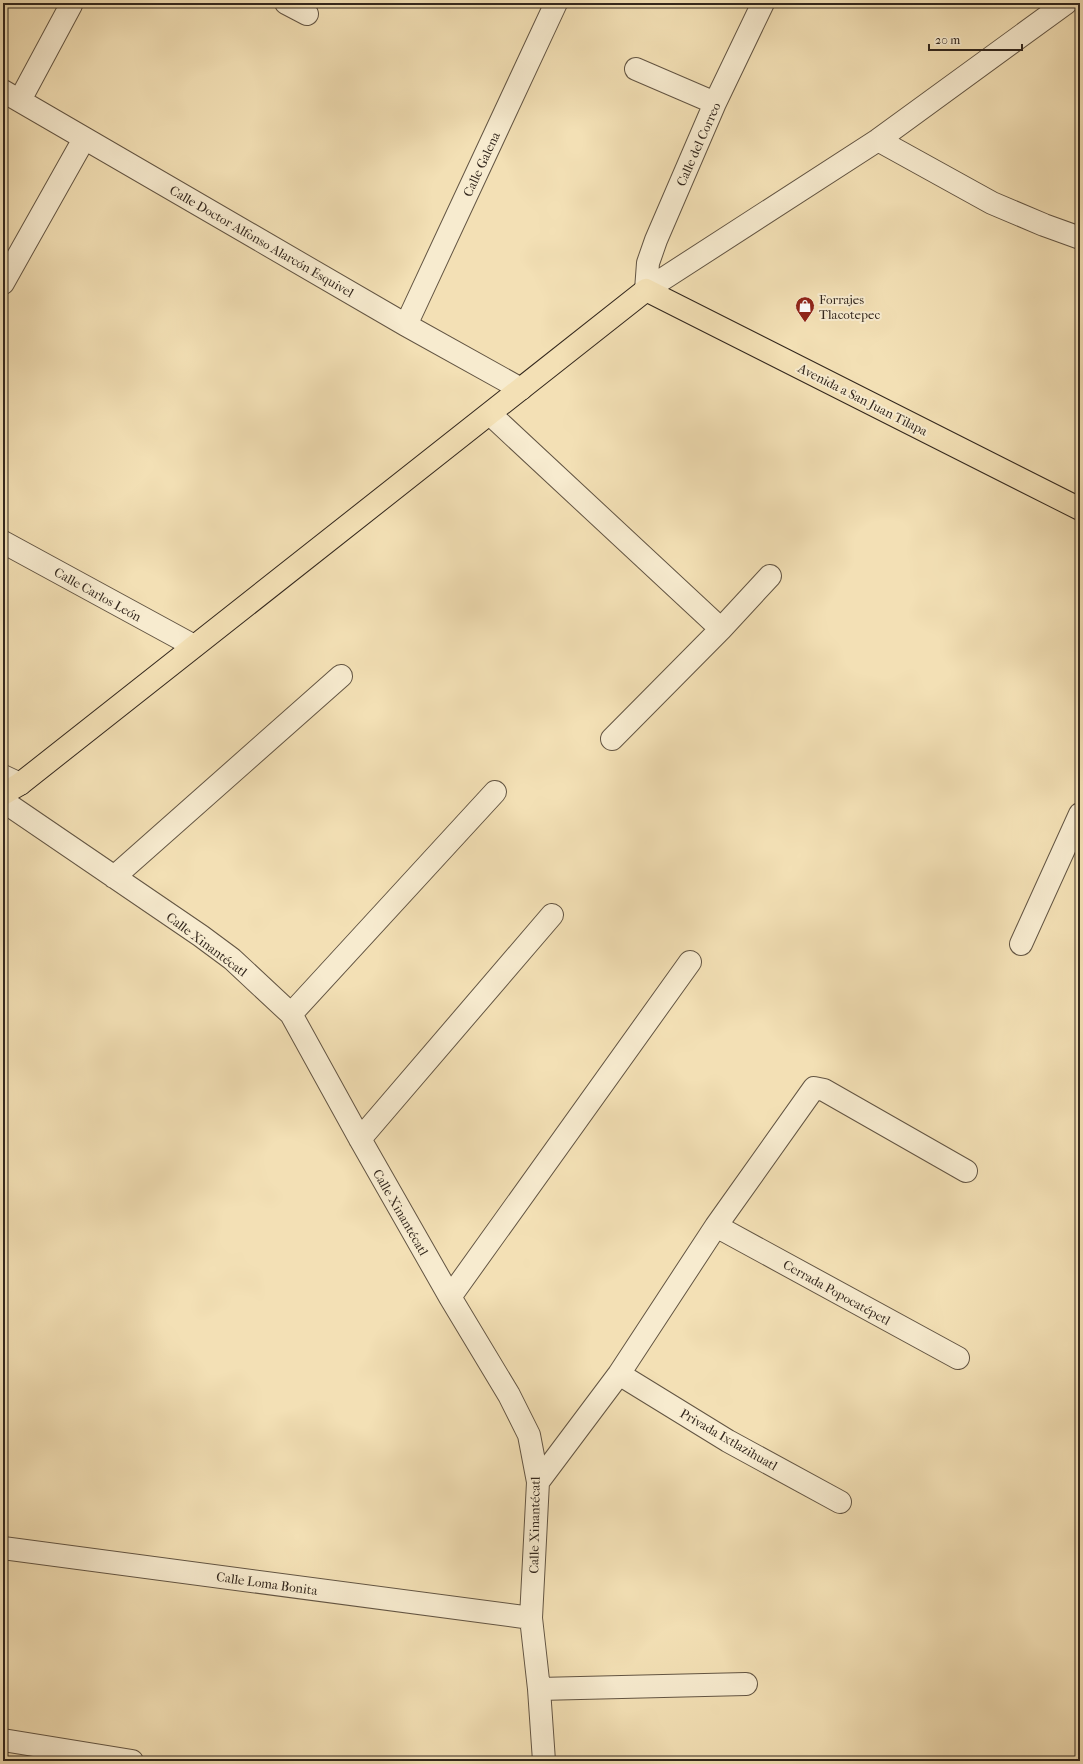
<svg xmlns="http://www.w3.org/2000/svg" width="1083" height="1764" viewBox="0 0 1083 1764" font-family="'IM FELL French Canon',serif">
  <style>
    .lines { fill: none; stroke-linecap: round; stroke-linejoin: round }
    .minor-casing { stroke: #635543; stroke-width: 24 }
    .major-casing { stroke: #33271d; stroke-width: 24 }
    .minor { stroke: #f7ebcf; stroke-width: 22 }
    .major { stroke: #f3e0b5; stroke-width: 22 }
    .labels { text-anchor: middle; stroke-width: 4; stroke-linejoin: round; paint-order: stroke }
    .street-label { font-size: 13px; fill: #33271d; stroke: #f7ebcf }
    .poi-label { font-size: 13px; fill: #33271d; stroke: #f7ebcf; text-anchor: start }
  </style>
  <rect width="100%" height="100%" fill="#f3e0b5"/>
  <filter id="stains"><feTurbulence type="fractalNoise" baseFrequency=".005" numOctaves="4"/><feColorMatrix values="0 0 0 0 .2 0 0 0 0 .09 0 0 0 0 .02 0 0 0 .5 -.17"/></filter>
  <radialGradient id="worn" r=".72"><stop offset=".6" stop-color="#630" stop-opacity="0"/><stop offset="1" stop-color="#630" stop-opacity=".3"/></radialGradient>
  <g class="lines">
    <g class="minor-casing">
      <path id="minor" d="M286,3L307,14
        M636,69L715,103
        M3,91L406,325L521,389
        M20,100L71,5
        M878,140L992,203L1044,225L1080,238
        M3,283L84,139
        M646,290L878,140L1066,3
        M646,290L648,263L656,240L715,103L763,3
        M406,325L556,3
        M490,414L721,629
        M3,542L194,646
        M612,739L721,629L770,576
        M3,776L20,784
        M3,801L201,936L232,959L291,1014L360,1139L450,1297L509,1395L529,1435L538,1482L531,1618L539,1689L544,1761
        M114,877L341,676
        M1021,944L1080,814
        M291,1014L495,792
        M360,1139L552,915
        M716,1226L958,1358
        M450,1297L690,962
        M619,1374L728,1441L840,1502
        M538,1482L619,1374L716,1226L814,1088L824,1090L966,1171
        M3,1548L531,1618
        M539,1689L746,1684
        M3,1740L132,1761"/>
    </g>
    <g class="major-casing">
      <path id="major" d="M3,794L20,784L646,290L1080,509"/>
    </g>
    <use href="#minor" class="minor"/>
    <use href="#major" class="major"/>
  </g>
  <defs>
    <g id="shop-pin" transform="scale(1)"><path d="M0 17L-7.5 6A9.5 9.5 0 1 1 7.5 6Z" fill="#8f2418" stroke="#f7ebcf"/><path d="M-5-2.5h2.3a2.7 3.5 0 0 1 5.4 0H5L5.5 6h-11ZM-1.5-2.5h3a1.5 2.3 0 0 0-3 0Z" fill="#fff"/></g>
  </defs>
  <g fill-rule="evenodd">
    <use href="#shop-pin" x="805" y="306"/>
  </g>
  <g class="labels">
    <g class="street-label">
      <text transform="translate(698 144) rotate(-66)" y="5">Calle del Correo</text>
      <text transform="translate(481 164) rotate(-65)" y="5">Calle Galena</text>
      <text transform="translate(262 241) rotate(30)" y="5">Calle Doctor Alfonso Alarcón Esquivel</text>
      <text transform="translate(863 399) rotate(27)" y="5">Avenida a San Juan Tilapa</text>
      <text transform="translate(98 594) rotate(29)" y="5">Calle Carlos León</text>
      <text transform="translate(207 944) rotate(37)" y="5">Calle Xinantécatl</text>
      <text transform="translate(401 1212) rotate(60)" y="5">Calle Xinantécatl</text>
      <text transform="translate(837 1292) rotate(29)" y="5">Cerrada Popocatépetl</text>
      <text transform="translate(729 1439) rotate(30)" y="5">Privada Ixtlazihuatl</text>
      <text transform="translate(534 1525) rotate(-89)" y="5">Calle Xinantécatl</text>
      <text transform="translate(267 1583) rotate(8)" y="5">Calle Loma Bonita</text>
    </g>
    <g class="poi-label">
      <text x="819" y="304">Forrajes<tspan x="819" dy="15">Tlacotepec</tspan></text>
    </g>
  </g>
  <rect width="1083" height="1764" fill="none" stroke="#f3e0b5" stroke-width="16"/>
  <rect x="4" y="4" width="1075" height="1756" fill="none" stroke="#33271d" stroke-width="2"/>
  <rect x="8" y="8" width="1067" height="1748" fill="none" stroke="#33271d"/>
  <path d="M929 44v6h93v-6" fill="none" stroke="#33271d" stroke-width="2"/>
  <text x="935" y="44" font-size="12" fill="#33271d" stroke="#f7ebcf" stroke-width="3" paint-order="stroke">20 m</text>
  <rect width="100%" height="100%" filter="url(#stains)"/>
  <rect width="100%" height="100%" fill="url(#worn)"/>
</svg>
